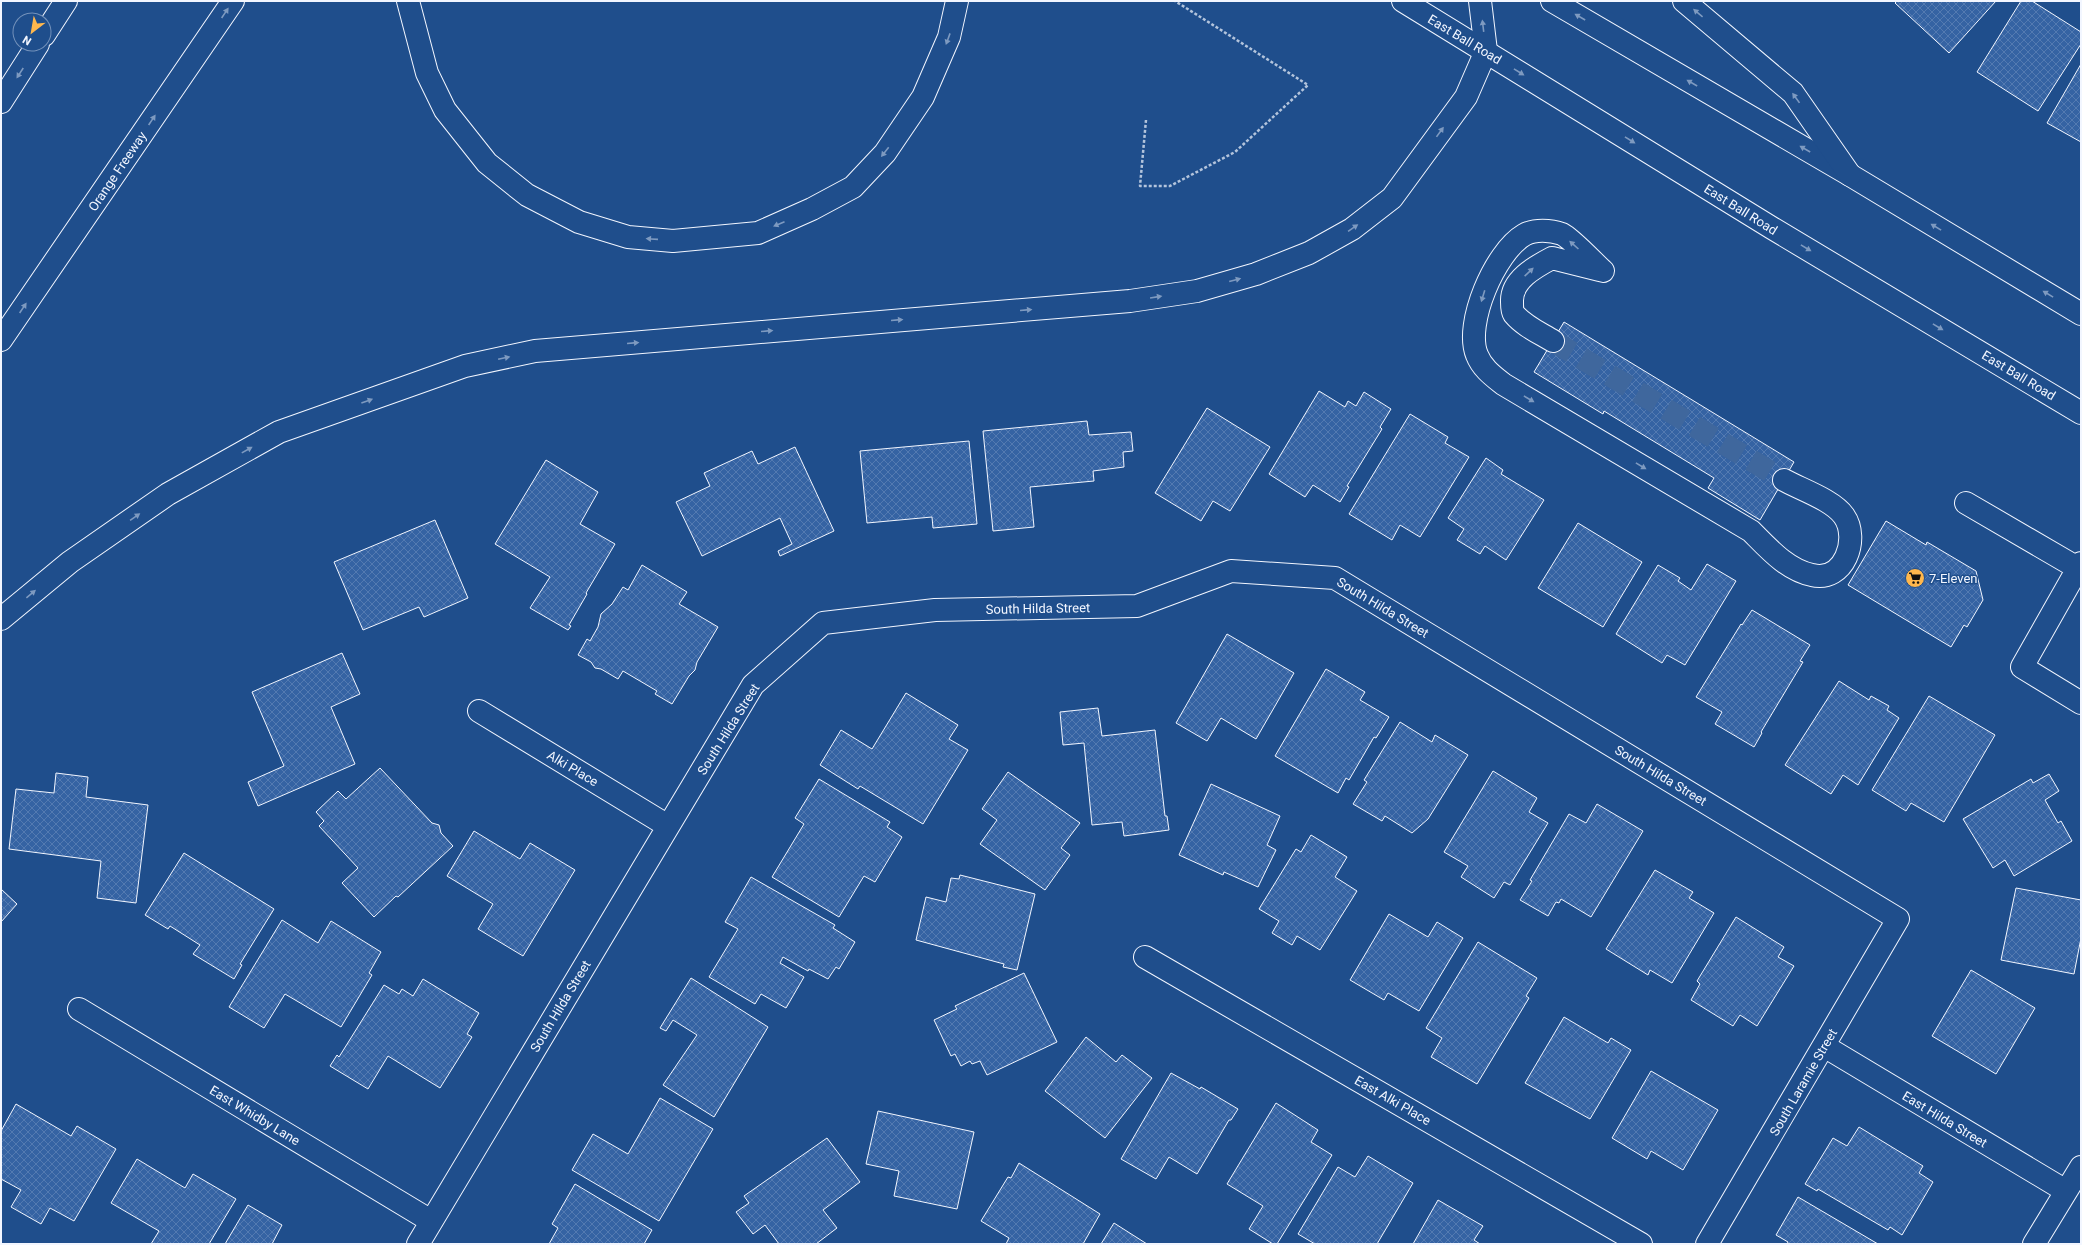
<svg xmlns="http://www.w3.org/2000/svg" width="2082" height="1245" viewBox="0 0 2082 1245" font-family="Roboto,sans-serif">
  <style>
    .building { fill: url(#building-cross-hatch); stroke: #f2f6ff }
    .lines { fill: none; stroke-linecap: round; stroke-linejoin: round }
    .minor-tunnel { stroke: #3f679d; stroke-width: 22; stroke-dasharray: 22 11; stroke-linecap: butt }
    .minor-casing { stroke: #f2f6ff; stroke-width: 24 }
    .major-casing { stroke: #f2f6ff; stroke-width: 24 }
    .highway-casing { stroke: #f2f6ff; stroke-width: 24 }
    .path { stroke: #b3c4dc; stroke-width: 2.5; stroke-dasharray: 3 2; stroke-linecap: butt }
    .minor { stroke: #1f4e8c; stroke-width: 22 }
    .major { stroke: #1f4e8c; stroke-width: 22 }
    .highway { stroke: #1f4e8c; stroke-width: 22 }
    .oneway { fill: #7e9ac0 }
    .labels { text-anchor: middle; stroke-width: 3; stroke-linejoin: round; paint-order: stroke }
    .street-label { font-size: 13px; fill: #f2f6ff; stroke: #1f4e8c }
    .poi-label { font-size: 13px; fill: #f2f6ff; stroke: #1f4e8c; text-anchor: start }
  </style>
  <defs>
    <pattern id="building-cross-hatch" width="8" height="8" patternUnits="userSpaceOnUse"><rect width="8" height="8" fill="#3563a3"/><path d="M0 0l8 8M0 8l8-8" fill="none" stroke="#537ab1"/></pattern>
  </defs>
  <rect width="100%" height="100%" fill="#1f4e8c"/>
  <path class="building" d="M1897,1H1996L1949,53L1895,3Z
    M2021,1H2032L2081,32V44L2038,111L1977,72Z
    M2081,64V142L2047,123Z
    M1564,322L1794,462L1760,520L1708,488L1714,478L1604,411L1603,414L1534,372Z
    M1319,391L1345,407L1348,401L1356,406L1364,392L1391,409L1380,427L1382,429L1347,486L1349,487L1340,502L1313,485L1305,497L1269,474Z
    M1207,408L1270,447L1230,511L1213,501L1201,521L1155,493Z
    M1410,414L1448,437L1445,443L1469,457L1420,537L1400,525L1392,540L1349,514Z
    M1087,421L1089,435L1131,432L1133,451L1123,452L1124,467L1093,471L1094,481L1030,487L1034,527L993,531L983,431Z
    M969,441L977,524L933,528L932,517L867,523L860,451Z
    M795,447L834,531L780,556L778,551L792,544L780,518L702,556L676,502L710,486L704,473L752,451L758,464Z
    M1486,458L1503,470L1501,474L1544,500L1506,560L1485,546L1480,554L1457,540L1464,529L1448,518Z
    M546,460L598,492L580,524L615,544L586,593L587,594L569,625L571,626L568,630L530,608L550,577L495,544Z
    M435,520L468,598L424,617L419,607L363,630L334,562Z
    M1886,521L1926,545L1927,542L1976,571L1983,600L1967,627L1964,625L1951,647L1848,585Z
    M1578,523L1642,562L1603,627L1538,588Z
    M1707,564L1736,581L1685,665L1667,655L1662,663L1616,634L1658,565L1680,578L1678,581L1691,590Z
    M642,565L687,592L679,604L718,627L697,662L695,670L689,676L672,704L655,694L657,691L623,671L618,679L601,669L595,668L591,662L578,655L587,639L590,641L598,627L601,614L612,604L623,587L628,590Z
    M1752,610L1810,645L1800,661L1803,662L1761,732L1762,733L1754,747L1715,724L1722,712L1696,697L1741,624L1742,625Z
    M1227,634L1294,673L1256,739L1221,718L1207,741L1176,723Z
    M342,653L360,694L331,707L355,764L258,806L248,782L284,766L252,692Z
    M1326,669L1365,692L1360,700L1389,717L1376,738L1374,737L1349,780L1346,778L1338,793L1275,756Z
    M1839,681L1869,700L1871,696L1889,706L1887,710L1899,718L1858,785L1843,775L1831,794L1785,765Z
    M906,693L958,725L949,739L968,750L923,824L860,786L858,789L820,765L841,730L872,749Z
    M1929,696L1995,735L1944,822L1911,803L1906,811L1872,790Z
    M1098,708L1102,736L1155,730L1165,816H1167L1169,830L1124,836L1122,822L1092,825L1084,743L1063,745L1060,712Z
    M1400,722L1432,742L1435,735L1468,755L1428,819L1412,833L1385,816L1382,821L1353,804L1367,782L1364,780Z
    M380,768L432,823L439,825L441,833L453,846L398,897L396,896L374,917L342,883L358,868L319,826L324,821L316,812L338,791L346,799Z
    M1493,771L1537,798L1529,812L1548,823L1510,885L1504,882L1494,898L1461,877L1468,866L1444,852Z
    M1008,772L1080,823L1061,848L1070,855L1045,890L980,844L997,820L982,809Z
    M56,773L88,777L86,797L148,805L136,903L97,898L101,861L9,849L16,789L54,793Z
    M2049,774L2059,791L2045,800L2058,823L2061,821L2072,841L2014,876L2005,860L1993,868L1963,819L2031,779L2033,783Z
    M819,779L890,822L887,827L902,837L875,882L864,876L839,917L772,877L804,824L795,818Z
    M1211,784L1280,816L1267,845L1276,850L1258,887L1224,872L1223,875L1179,855Z
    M1597,804L1643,831L1591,917L1561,899L1559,903L1556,902L1548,916L1520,900L1532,881L1530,880L1569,814L1586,823Z
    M474,831L520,859L530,843L575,870L523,956L478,929L493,904L447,876Z
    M1311,835L1347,857L1335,877L1357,891L1320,950L1297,936L1292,945L1272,933L1279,921L1259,909L1296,849L1301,852Z
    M184,853L274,909L240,964L242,965L234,979L193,954L200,945L170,926L168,929L145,915Z
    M1655,870L1693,892L1689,898L1714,913L1672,983L1650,970L1648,975L1606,949Z
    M960,875L1035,894L1017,970L1003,967L1004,964L916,940L926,897L946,902L951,878L959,879Z
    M751,877L835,925L833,928L855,942L839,969L836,967L828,979L809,969L808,971L783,957L780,963L804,977L786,1008L761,994L755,1004L709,977L738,929L725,922Z
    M2016,888L2081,900V938L2074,974L2001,960Z
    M1,889L17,904L1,922Z
    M1389,914L1428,937L1437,922L1463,938L1419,1011L1388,993L1384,1000L1350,980Z
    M1736,917L1784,947L1778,957L1794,966L1757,1026L1740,1015L1733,1026L1691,1000L1700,984L1697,981Z
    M282,920L318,943L331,921L381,952L369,973L372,975L341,1027L285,994L264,1028L229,1007Z
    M1478,942L1537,978L1526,996L1529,998L1477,1084L1431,1057L1442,1038L1426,1028Z
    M1971,970L2035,1008L1996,1074L1932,1036Z
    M1024,973L1057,1042L987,1075L980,1061L972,1064L970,1061L961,1066L955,1054L951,1056L934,1020L957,1009L955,1006Z
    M691,978L768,1027L714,1117L663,1085L697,1035L673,1020L666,1031L660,1028Z
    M423,979L479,1013L467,1034L472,1037L440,1088L388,1056L368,1089L330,1066L337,1055L339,1057L384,985L399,994L402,989L413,996Z
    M1564,1017L1608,1043L1611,1038L1631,1050L1590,1119L1525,1083Z
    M1086,1037L1116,1062L1122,1055L1152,1078L1105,1138L1045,1091Z
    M1651,1071L1718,1110L1683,1170L1651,1151L1647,1159L1612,1138Z
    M1171,1073L1200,1089L1201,1087L1238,1109L1231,1120H1229L1197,1174L1169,1157L1156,1179L1121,1159Z
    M660,1098L713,1129L659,1221L572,1170L593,1134L628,1154Z
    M1276,1103L1318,1130L1311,1142L1332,1155L1277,1244H1273L1249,1229L1263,1206L1227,1184Z
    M16,1104L71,1136L77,1126L116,1149L74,1221L50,1208L41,1224L11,1207L21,1190L1,1179V1131Z
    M878,1111L974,1132L957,1209L894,1196L899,1171L866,1164Z
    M1859,1127L1923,1166L1919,1173L1933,1182L1902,1235L1890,1227L1888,1230L1818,1189L1817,1191L1805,1184L1833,1138L1847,1146Z
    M827,1138L860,1182L823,1210L837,1228L816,1244H779L765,1225L753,1234L736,1212L749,1203L744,1196Z
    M1368,1156L1413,1183L1377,1244H1315L1298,1234L1338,1167L1355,1177Z
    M137,1159L185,1188L193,1174L236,1199L209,1244H151L159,1231L111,1203Z
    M1019,1163L1100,1214L1083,1244H1006L1009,1238L981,1221L1008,1177L1011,1178Z
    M575,1184L652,1230L644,1244H549L558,1228L552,1224Z
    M1798,1197L1878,1244H1787L1788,1242L1776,1235Z
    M1438,1200L1483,1226L1474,1240L1480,1244H1413Z
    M248,1205L282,1225L272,1244H225Z
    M1114,1223L1147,1244H1101Z"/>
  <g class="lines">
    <path class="minor-tunnel" d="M1553,341L1784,480"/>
    <g class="minor-casing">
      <path id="minor" d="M1603,271C1594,263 1572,239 1562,234C1551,230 1534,229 1524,235C1495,252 1464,324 1477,355C1482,368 1493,376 1503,384L1751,531C1768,548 1787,570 1812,575C1844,583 1860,539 1844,516C1833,500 1800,489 1784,480
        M1553,341C1540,333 1524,326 1514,314C1512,311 1512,306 1512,302C1511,280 1535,267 1552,258L1600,270
        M1966,503L2081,570
        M2081,563L2022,667L2081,703
        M479,711L668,826
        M1145,957L1641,1244
        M79,1009L431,1221
        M1824,1046L2066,1191
        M418,1244L753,685L823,623L935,610L1137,606L1231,571L1335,578L1898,919L1707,1244
        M2034,1244L2081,1167"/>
    </g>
    <g class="major-casing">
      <path id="major" d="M1403,1L1772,228L2081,413
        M1552,1L1850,175L2081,314"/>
    </g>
    <g class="highway-casing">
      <path id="highway" d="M408,1L427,73L445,110L487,163L527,195L579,222L628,237L673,241L758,233L812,209L853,187L885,153L923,97L949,37L957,1
        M1684,1L1793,93L1850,175
        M44,35L66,1
        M1,102L38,44
        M1,340L233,1
        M1,619L70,562L168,494L279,432L465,366L535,351L1130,301L1197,291L1256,274L1309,253L1352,229L1392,198L1466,97L1486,51L1480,1"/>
    </g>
    <path class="path" d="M1146,120L1140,186H1170L1235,152L1308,85L1175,1"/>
    <use href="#minor" class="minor"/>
    <use href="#major" class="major"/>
    <use href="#highway" class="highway"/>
  </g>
  <defs><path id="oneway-solid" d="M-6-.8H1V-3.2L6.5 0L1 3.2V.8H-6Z"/></defs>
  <g class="oneway">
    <use href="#oneway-solid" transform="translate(225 13) rotate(-56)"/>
    <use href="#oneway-solid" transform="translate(1698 13) rotate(-140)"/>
    <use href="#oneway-solid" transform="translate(1580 17) rotate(-150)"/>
    <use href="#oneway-solid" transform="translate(1483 26) rotate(-97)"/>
    <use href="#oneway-solid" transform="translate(948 39) rotate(110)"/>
    <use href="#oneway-solid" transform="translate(1519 72) rotate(32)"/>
    <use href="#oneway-solid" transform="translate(20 73) rotate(123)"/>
    <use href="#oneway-solid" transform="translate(1692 83) rotate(-150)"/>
    <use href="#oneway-solid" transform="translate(1796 98) rotate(-126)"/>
    <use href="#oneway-solid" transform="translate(152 120) rotate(-56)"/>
    <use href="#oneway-solid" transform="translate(1440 132) rotate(-54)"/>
    <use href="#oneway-solid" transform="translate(1630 140) rotate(32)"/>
    <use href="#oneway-solid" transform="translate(1805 149) rotate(-150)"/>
    <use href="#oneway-solid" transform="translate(885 152) rotate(128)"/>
    <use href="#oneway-solid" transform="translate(779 224) rotate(157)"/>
    <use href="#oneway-solid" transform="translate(1936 227) rotate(-149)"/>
    <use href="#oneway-solid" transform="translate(1353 228) rotate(-35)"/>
    <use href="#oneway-solid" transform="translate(652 239) rotate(-176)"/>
    <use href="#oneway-solid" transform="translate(1574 245) rotate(-138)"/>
    <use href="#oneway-solid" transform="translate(1806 248) rotate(31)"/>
    <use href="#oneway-solid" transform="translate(1529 272) rotate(-43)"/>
    <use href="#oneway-solid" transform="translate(1235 280) rotate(-15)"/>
    <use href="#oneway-solid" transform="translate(2048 294) rotate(-149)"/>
    <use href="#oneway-solid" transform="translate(1483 296) rotate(107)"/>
    <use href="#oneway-solid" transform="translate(1156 297) rotate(-9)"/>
    <use href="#oneway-solid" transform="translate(23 308) rotate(-56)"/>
    <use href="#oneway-solid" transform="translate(1026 310) rotate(-5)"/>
    <use href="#oneway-solid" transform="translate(897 320) rotate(-5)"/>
    <use href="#oneway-solid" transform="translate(1938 327) rotate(31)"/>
    <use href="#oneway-solid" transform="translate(767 331) rotate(-5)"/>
    <use href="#oneway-solid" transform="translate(633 343) rotate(-5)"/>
    <use href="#oneway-solid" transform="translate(504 358) rotate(-12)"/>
    <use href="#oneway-solid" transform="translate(1529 399) rotate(31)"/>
    <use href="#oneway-solid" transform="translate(367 401) rotate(-20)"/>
    <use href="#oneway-solid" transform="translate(247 450) rotate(-29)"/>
    <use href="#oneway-solid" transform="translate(1641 466) rotate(31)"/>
    <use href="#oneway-solid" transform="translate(135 517) rotate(-35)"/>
    <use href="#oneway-solid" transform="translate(31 594) rotate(-40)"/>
  </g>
  <defs>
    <g id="supermarket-disc" transform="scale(1)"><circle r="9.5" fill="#ffb74d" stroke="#1f4e8c"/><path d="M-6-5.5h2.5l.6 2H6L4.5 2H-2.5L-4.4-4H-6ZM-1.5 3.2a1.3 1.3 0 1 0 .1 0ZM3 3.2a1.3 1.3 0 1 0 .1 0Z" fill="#111"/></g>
  </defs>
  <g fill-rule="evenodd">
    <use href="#supermarket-disc" x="1915" y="578"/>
  </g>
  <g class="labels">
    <g class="street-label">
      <text transform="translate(1465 39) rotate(31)" y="5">East Ball Road</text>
      <text transform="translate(117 171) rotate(-56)" y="5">Orange Freeway</text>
      <text transform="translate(1741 209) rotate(32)" y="5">East Ball Road</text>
      <text transform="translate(2019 375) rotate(31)" y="5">East Ball Road</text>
      <text transform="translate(1383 607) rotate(31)" y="5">South Hilda Street</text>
      <text transform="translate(1038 608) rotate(-1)" y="5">South Hilda Street</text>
      <text transform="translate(728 729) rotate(-58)" y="5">South Hilda Street</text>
      <text transform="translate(573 768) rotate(31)" y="5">Alki Place</text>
      <text transform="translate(1661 775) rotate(31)" y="5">South Hilda Street</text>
      <text transform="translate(560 1006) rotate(-59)" y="5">South Hilda Street</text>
      <text transform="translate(1803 1082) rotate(-60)" y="5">South Laramie Street</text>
      <text transform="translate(1393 1100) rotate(30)" y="5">East Alki Place</text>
      <text transform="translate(255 1115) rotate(31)" y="5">East Whidby Lane</text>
      <text transform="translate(1945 1119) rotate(31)" y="5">East Hilda Street</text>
    </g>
    <g class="poi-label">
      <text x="1929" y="583">7-Eleven</text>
    </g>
  </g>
  <rect width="2082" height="1245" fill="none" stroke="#f2f6ff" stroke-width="4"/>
  <g transform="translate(32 32) rotate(211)"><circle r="19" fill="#1f4e8c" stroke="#7391ba"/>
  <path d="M0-3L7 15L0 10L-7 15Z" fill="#ffb74d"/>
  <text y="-6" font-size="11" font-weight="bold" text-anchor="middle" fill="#f2f6ff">N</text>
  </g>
</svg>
